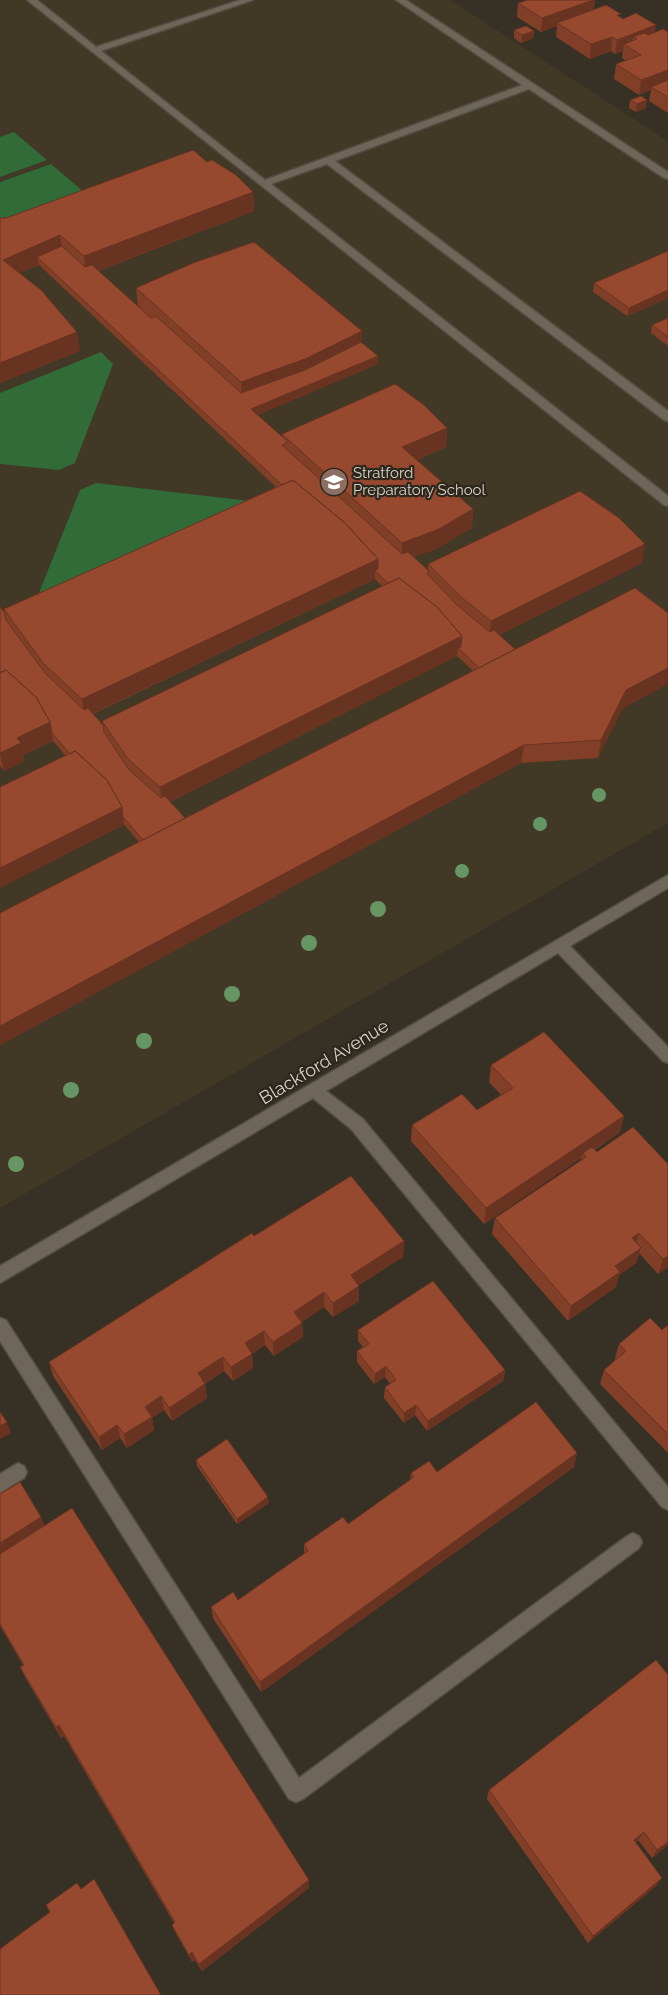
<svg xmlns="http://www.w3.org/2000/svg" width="668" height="1995" viewBox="0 0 668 1995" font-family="Raleway,sans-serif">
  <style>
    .built { fill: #423826 }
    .green { fill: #306b38 }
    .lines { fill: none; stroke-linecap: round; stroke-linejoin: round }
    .minor-casing { stroke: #524d42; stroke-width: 3 }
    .minor { fill: #6e6759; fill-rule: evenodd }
    .tree { fill: #679665 }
    .wall { fill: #813f28; fill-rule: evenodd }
    .shaded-wall { fill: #693321 }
    .building { fill: #96492f; stroke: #693321 }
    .labels { text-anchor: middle; stroke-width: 4.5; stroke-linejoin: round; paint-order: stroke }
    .far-poi-label { font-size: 15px; fill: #d6d2cb; stroke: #2d271b; text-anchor: start }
    .street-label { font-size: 18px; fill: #d6d2cb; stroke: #2d271b }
  </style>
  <rect width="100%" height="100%" fill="#373125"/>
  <path class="built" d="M0,0H450L668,141V823L0,1208Z"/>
  <path class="green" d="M14,132L47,160L0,177V137Z
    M51,164L85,193L0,224V182Z
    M101,352L113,364L75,463L59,470L0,464V393Z
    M96,483L259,502L35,603L80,490Z"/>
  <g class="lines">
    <g class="minor-casing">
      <path id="minor" d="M27,0H37L96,47L240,0H253L101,51L265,180L522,85L396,0H406L668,172V179L664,178L529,89L335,161L668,411V421L664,420L327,164L271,184L668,496V506L664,505Z
        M668,875V888L570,946L668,1047V1063L663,1061L558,953L326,1091L363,1119L668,1487V1510L662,1507L351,1129L313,1098L0,1283V1266Z
        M0,1318L6,1320L299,1778L627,1536L633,1533L639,1536L642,1542L639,1548L303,1799L296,1802L289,1799L0,1341Z
        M18,1463L24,1466L27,1472L24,1478L0,1493V1474Z"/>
    </g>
    <use href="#minor" class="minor"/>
  </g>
  <g class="tree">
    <circle cx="599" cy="795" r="7"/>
    <circle cx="540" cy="824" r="7"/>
    <circle cx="462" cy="871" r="7"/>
    <circle cx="378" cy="909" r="8"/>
    <circle cx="309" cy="943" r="8"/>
    <circle cx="232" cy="994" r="8"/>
    <circle cx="144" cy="1041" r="8"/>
    <circle cx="71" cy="1090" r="8"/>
    <circle cx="16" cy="1164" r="8"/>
  </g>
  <path class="wall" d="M528,0H595L594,9L620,17L655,33L668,32V113L649,101L651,90L639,95L614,79L616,64L626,61L622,58L623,51L615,54L611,51L590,59L556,37L557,26L541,32L517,17L518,3Z
    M514,30L534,31L533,38L521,43L514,38Z
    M630,100L646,108L636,112L629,108Z
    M207,162L253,192L254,211L98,271L138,307L136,288L362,331L361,342L378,356V364L257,415L282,437V434L447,428L446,447L417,460L473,509L472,528L438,548L414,557L428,570V564L642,563L499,635L515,649L622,709L598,758L521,763L0,1045V913L139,842L53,741L23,755L24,761L4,771L0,766V607L4,612V609L276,487L39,265L20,273L80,351L0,383L6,218ZM375,579L382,586L102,721L103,725L93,714ZM457,656L473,671L185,818L170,802Z
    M668,251V298L627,316L593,292L594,283Z
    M668,318V346L651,333L652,325Z
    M491,1065L624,1116L620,1132L595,1150L668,1267L658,1274L639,1253L636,1263L619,1275L616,1287L568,1321L492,1234L495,1218L581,1161V1158L484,1224L411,1141L412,1125L477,1110L501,1095L489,1082Z
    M254,1236L404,1241L403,1257L359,1285V1301L333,1317L324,1307L302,1322L303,1337L274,1356L265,1345L252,1354L253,1368L233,1381L224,1371L205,1384L207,1398L172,1421L164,1410L152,1418L154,1430L127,1448L120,1438L102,1450L53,1376L49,1362Z
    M668,1325V1453L600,1384L604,1370L616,1359L615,1358L619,1344L662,1330Z
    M358,1330L505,1370L503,1381L427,1431L415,1415L404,1423L384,1398L385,1387L390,1384L385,1377L374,1384L357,1362V1351L363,1347L358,1341Z
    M577,1453L574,1467L261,1692L213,1618L211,1607L238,1600L304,1554V1544L348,1524L410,1480L411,1473L437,1472Z
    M196,1460L269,1503L237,1524L197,1466Z
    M0,1494L41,1517L44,1526L309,1888L202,1971L195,1960L192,1962L175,1932L172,1925L174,1923L64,1736L61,1738L26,1679L20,1667L23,1665L0,1626Z
    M668,1675V1845L652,1858L638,1840L636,1843L656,1886L588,1943L487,1799L489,1790Z"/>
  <path class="shaded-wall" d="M593,0H595L593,13L557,23V26L541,32L542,18Z
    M656,25L654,39H637L633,37L632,47L624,44L623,51L615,54L617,40Z
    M534,31L533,38L521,43L522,35Z
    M612,37L611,51L590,59L591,44Z
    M668,70V84L651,87V90L639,95L641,80Z
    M647,100L646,108L636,112L637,104Z
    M253,192L254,211L86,275L84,256Z
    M60,235L63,254L37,257L39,265L6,279L3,260Z
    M668,290V298L627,316L629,308Z
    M362,331L361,350L242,401L241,382Z
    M77,332L80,351L0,383V363Z
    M378,356V364L251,418V409Z
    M447,428L446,447L402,466V447Z
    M473,509L472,528L438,548L402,562V543Z
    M645,544L642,563L489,640L491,621Z
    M378,559V574L375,571V579L85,717L82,699Z
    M462,636L461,651L458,648L457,656L162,806L160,787Z
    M668,668V684L622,709L598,758L601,740L626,690Z
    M50,722L53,741L23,755L24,761L4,771L0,753L17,738Z
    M524,745L521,763L0,1045V1026Z
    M122,807L124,825L0,888V868Z
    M624,1116L620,1132L585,1156L583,1153L581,1158L484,1224L486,1208Z
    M639,1233L635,1248L632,1238Z
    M404,1241L403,1257L351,1290V1275Z
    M641,1248L636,1263L619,1275L616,1287L568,1321L571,1306L615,1266Z
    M668,1256V1267L658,1274L663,1259Z
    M359,1286V1301L333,1317V1303Z
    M324,1292V1307L295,1327L294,1312Z
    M302,1323L303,1337L274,1356L273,1342Z
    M264,1331L265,1345L246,1358L245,1343Z
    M252,1354L253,1368L233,1381L231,1367Z
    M223,1357L224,1371L200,1387L198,1373Z
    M386,1366L385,1377L374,1384L375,1374Z
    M505,1370L503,1381L427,1431L428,1421Z
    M205,1384L207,1398L172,1421L169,1408Z
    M161,1396L164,1410L152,1418L154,1430L127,1448L124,1434L145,1407Z
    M416,1405L415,1415L404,1423V1413Z
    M7,1422L11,1433L0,1439V1426Z
    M117,1425L120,1438L102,1450L99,1437Z
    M577,1453L574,1467L261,1692L260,1682Z
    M268,1497L269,1503L237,1524V1519Z
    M41,1517L45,1526L0,1555V1543Z
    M59,1725L64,1736L61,1738L56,1727Z
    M644,1832L638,1840L629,1848L634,1840Z
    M668,1842V1845L652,1858L657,1850Z
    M662,1878L656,1886L588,1943L593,1936Z
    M309,1880V1888L202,1971L199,1964Z
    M192,1952L195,1960L192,1962L189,1955Z"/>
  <path class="building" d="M528,0H593L542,18L518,3Z
    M606,5L621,14L617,15L623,19L636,13L656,25L617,40L612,37L591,44L557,23Z
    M526,26L534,31L522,35L514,30Z
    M663,29L668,32V70L641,80L616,64L641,55L624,44L637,39L633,37L644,33L648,35Z
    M668,80V97L651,87Z
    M641,96L647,100L637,104L630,100Z
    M193,150L207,162L212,160L236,175L253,192L84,256L60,235L3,260L41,290L77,332L0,363V218H6Z
    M254,242L362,331L305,359L241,382L136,288L193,263Z
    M62,246L85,267L92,265L151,318L156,316L241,393L305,370L361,342L378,356L251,409L288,442L282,445L402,554L408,552L428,570V575L459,607L490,632L494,630L515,649L479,668L458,648L461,647L462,636L437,607L399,578L388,583L375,571L378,569V559L345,523L293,480L282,485L37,257Z
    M668,251V290L629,308L594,283Z
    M668,318V337L652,325Z
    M395,384L424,405L447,428L402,447L473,509L439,529L402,543L282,434Z
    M293,480L345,523L378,559L82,699L43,663L4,609Z
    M580,491L619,518L645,544L491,621L460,596L428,564Z
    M399,578L437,607L462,636L160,787L128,759L102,721Z
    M635,588L668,613V668L626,690L601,740L524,745L0,1026V913Z
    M0,607L4,612L6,620L45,673L84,710L88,708L103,725L104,732L129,770L161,798L165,796L185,818L143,840L123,817L122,807L107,780L75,751L70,754L52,733L50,722L36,697L6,670L1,672H0Z
    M6,670L36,697L50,722L17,738L21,743L0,753V673Z
    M75,751L107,780L122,807L0,868V787Z
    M544,1032L624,1116L486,1208L412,1125L462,1094L477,1110L513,1088L491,1065Z
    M633,1127L668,1164V1256L663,1259L639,1233L632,1238L641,1248L615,1266L620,1272L571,1306L495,1218L586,1157L583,1153L592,1147L597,1152Z
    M351,1176L404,1241L351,1275L359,1286L333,1303L324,1292L294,1312L302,1323L273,1342L264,1331L245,1343L252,1354L231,1367L223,1357L198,1373L205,1384L169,1408L161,1396L145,1407L152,1417L124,1434L117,1425L99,1437L49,1362L252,1233L254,1236Z
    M433,1281L505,1370L428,1421L416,1405L404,1413L385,1387L396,1380L386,1366L375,1374L357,1351L369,1344L358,1330Z
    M650,1318L662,1330L668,1325V1434L604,1370L626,1351L619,1344Z
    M536,1402L577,1453L260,1682L211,1607L233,1592L238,1600L308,1551L304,1544L343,1517L348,1524L414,1477L411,1473L429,1461L437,1472Z
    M0,1412L7,1422L0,1426Z
    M227,1439L268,1497L237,1519L196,1460Z
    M20,1482L41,1517L0,1543V1494Z
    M72,1508L309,1880L199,1964L192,1952L189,1955L172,1925L175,1922L59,1725L56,1727L20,1667L24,1665L0,1624V1554Z
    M656,1660L668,1675V1842L657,1850L644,1832L634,1840L662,1878L593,1936L489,1790Z
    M94,1879L161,1995H0V1949L50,1912L46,1905L77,1883L81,1889Z"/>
  <defs>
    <g id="school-disc" transform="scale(1.4375)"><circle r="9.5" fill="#8d6e63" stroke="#2d271b"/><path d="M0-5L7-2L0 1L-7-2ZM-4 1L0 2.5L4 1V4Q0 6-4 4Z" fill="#fff"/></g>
  </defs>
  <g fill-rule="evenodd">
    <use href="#school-disc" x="334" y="482"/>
  </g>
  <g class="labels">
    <g class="far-poi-label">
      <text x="353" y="478">Stratford<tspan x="353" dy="17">Preparatory School</tspan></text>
    </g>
    <g class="street-label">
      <text transform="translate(324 1062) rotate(-31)" y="6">Blackford Avenue</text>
    </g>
  </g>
</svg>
